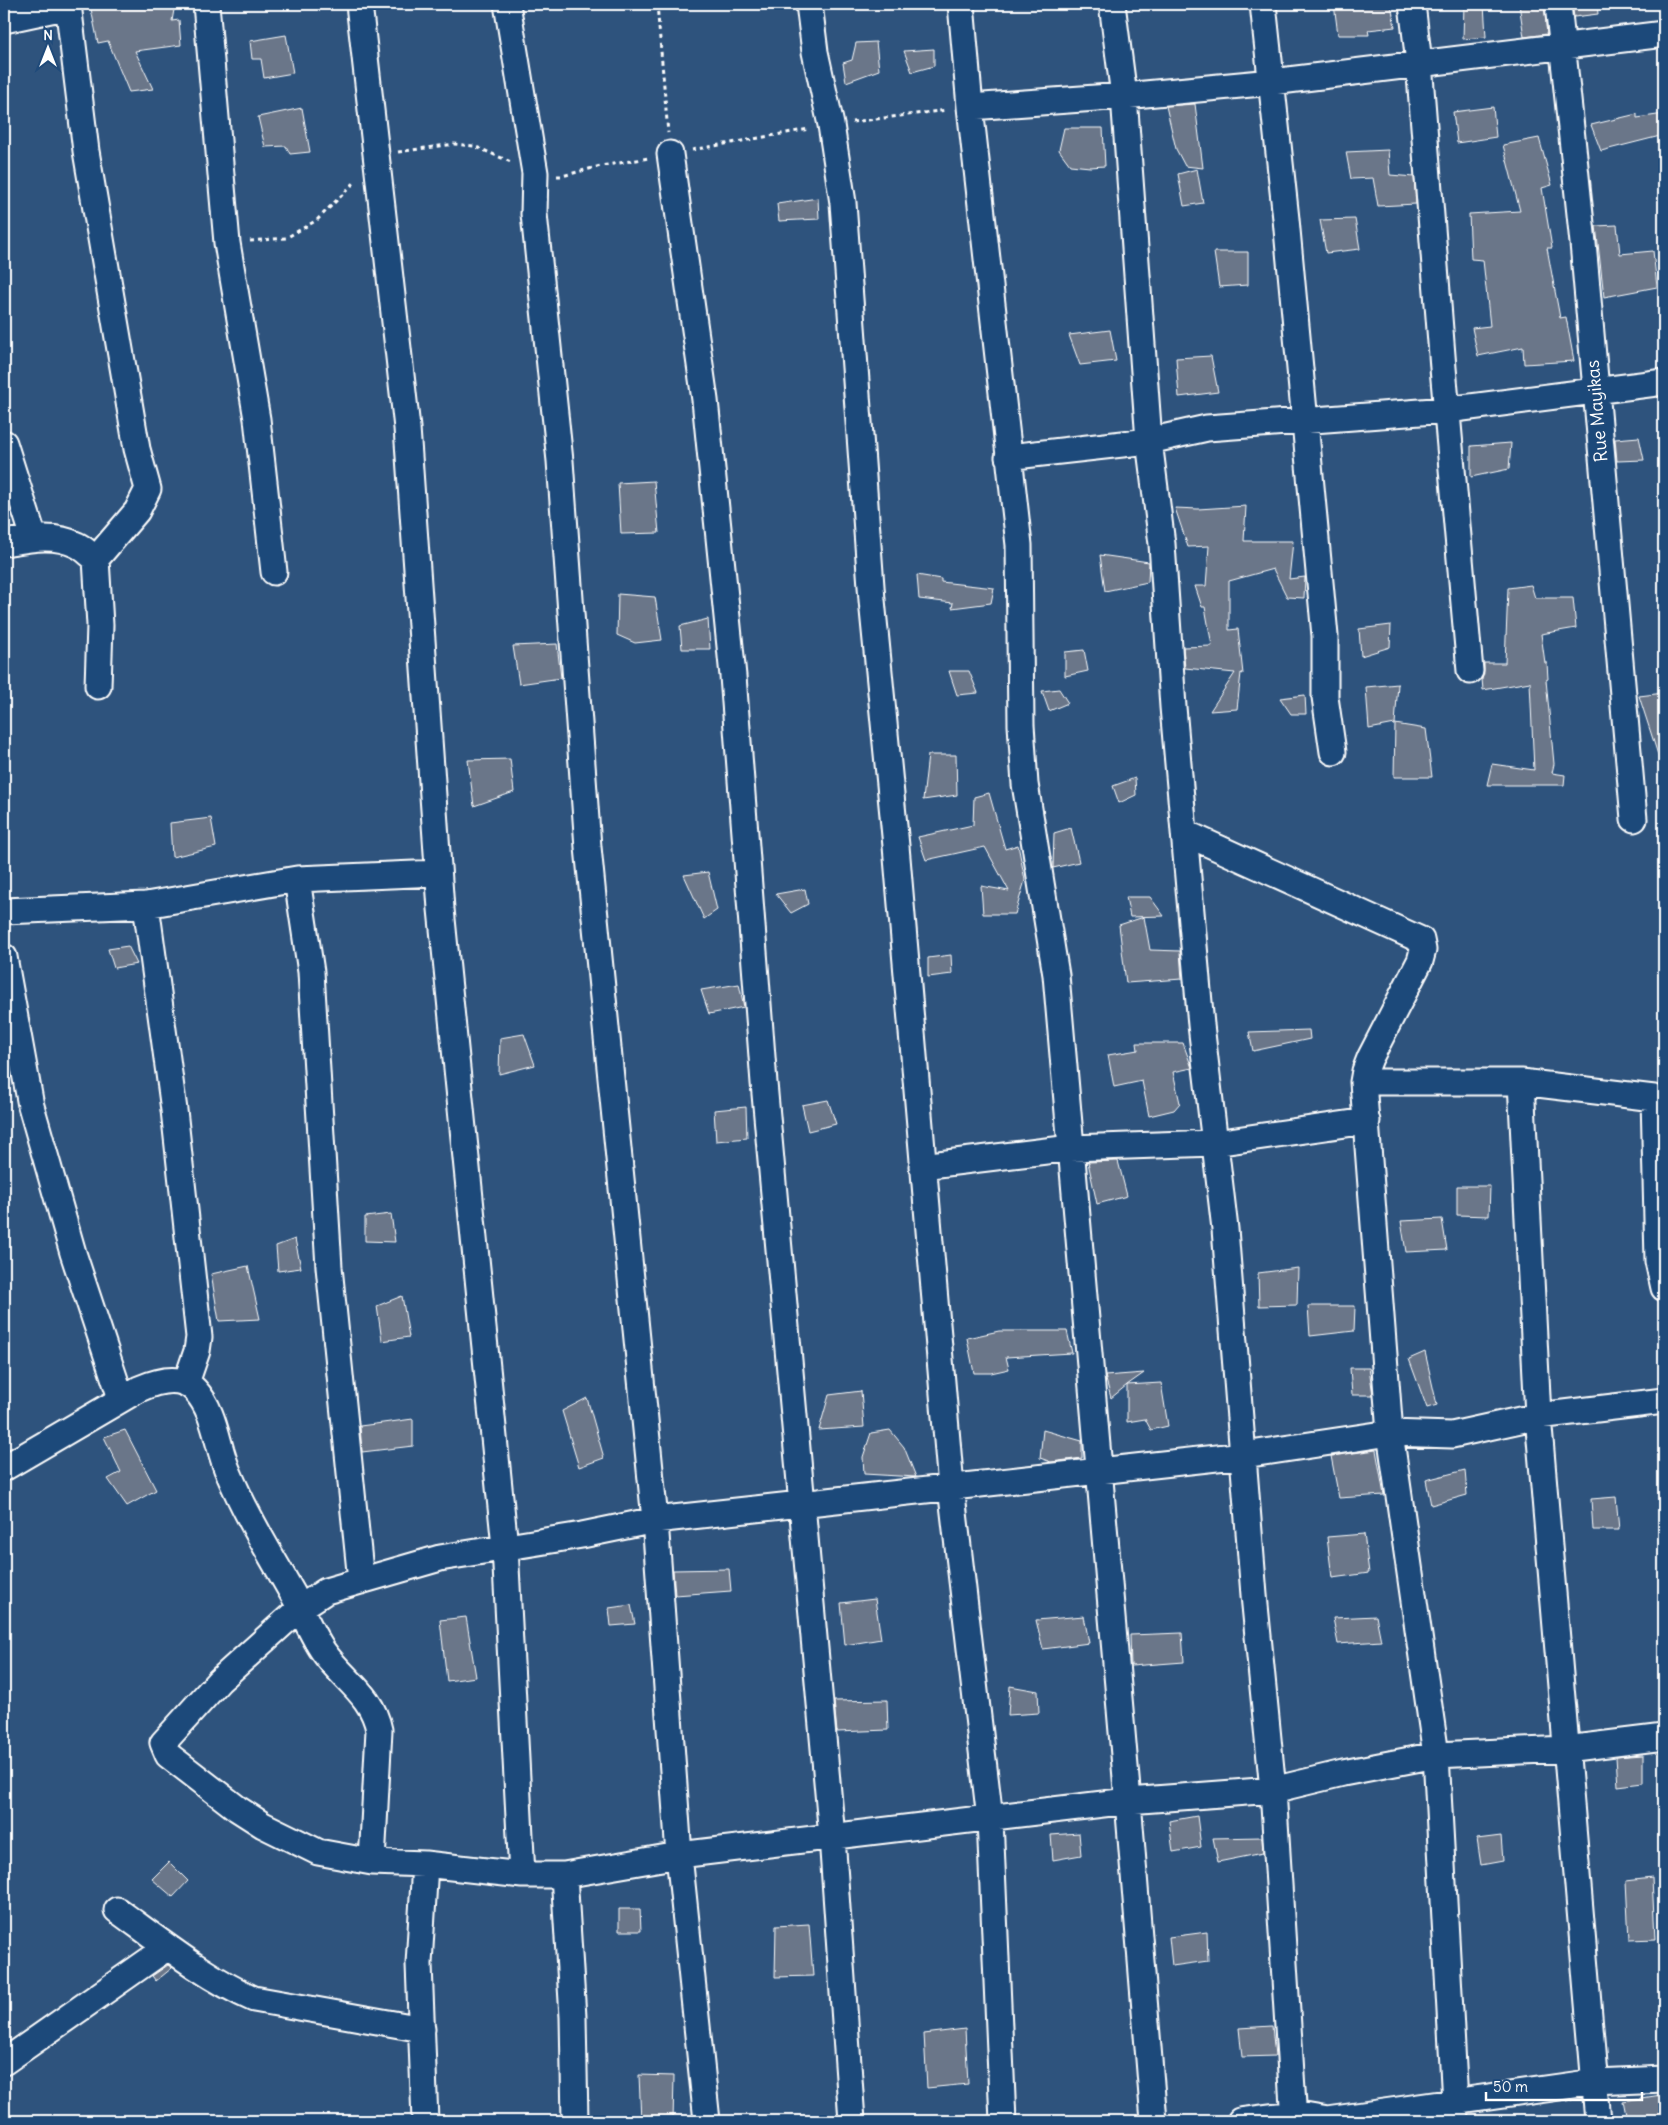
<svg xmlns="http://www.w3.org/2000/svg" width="1668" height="2125" viewBox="0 0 1668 2125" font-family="Delius,sans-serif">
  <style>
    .building { fill: #6a7689; stroke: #fff }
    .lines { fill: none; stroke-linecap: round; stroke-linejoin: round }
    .minor-casing { stroke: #fff; stroke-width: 29 }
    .path { stroke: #fff; stroke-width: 3; stroke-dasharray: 4 4; stroke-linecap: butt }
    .minor { stroke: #1f4a7a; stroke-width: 25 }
    .labels { text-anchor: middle; stroke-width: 4; stroke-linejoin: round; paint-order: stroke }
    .street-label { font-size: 18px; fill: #fff; stroke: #1f4a7a }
  </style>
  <rect width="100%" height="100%" fill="#2e537d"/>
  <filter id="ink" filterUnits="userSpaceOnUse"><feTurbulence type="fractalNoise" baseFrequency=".02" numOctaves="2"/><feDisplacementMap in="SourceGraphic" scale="10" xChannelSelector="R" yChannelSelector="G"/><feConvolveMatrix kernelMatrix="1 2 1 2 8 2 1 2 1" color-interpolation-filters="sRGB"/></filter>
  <g filter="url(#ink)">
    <path class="building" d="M90,4H175L172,21L179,20L181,45L135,51L153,89L129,92L108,41L98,43Z
      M1334,4H1391L1395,27L1368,30L1369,35H1338Z
      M1464,4H1484L1486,37L1463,39Z
      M1519,4H1544L1547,34L1524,37Z
      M1572,4H1597L1598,14L1574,17Z
      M286,35L293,73L264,78L261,59H252L250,41Z
      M876,42L879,70L846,82L843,63L852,60L856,43Z
      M934,49V66L912,72L904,51Z
      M1195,104L1203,168L1185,166L1176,149L1166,106Z
      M1493,107L1496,137L1457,143L1453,112Z
      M302,108L310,152L290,154L286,146L265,147L258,117Z
      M1637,114V118L1664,114V135L1601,151L1591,125Z
      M1064,128H1103L1105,166L1090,167L1070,165L1059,150Z
      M1539,138L1552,185L1542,188L1552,248H1547L1560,318L1566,317L1574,361L1524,364L1523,347L1478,356L1472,328L1490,326L1483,260L1471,259L1469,214L1520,211L1503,145Z
      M1388,150L1390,175L1414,177L1416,204L1378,206L1373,178L1351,179L1346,152Z
      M1197,169L1203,203L1184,206L1178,174Z
      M818,198L819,219L779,221L777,204Z
      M1355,219L1360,249L1326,253L1320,220Z
      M1617,225L1620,254L1653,251L1657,287L1604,297L1596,226Z
      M1214,252H1248V285L1219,287Z
      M1110,330L1116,361L1080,365L1069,335Z
      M1211,356L1218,392L1179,397L1176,358Z
      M1639,437L1644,460L1617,461L1615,439Z
      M1511,443L1509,469L1471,477V446Z
      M654,481L659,533L621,534L618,483Z
      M1246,506L1244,541H1293L1289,579L1305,577L1304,598L1287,597L1273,569L1229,581V630L1238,629L1243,674L1241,673L1237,709L1210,711L1235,673L1185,668L1183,647L1212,646L1205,607H1202L1195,586H1206L1209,546L1188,547L1175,508L1198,509Z
      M1100,555L1149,562L1148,582L1105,591Z
      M917,575L941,579V582L994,588L991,603L952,608L953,603L919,599Z
      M1531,585L1535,598H1573L1576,628L1541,634L1545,663H1547L1548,679L1546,680L1554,764L1552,773L1565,775L1564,785H1487L1492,764L1534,770L1530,682L1483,690L1482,679L1484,670V663H1505L1508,588Z
      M618,594L655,597L662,640L635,643L617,635Z
      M708,619L710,649H682L680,626Z
      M1391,625L1390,647L1361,656L1359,629Z
      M557,644L561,678L519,684L513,646Z
      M1084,650L1088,671L1065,676V652Z
      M949,671H969L978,693L957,695Z
      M1398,684L1395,724L1369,729L1366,687Z
      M1059,689L1068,703L1049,711L1042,691Z
      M1664,693V764H1661L1639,696Z
      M1305,695L1306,714H1291L1280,698Z
      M1395,724L1426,729L1432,777H1394Z
      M928,755H956L957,795L923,800Z
      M510,759L514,792L474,806L468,760Z
      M1135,778L1136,795L1119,803L1113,786Z
      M989,793L1005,849L1018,845L1025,880L1015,914H983L981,886L1009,891L985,847L926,860L918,837L973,825L974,797Z
      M211,818L216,847L172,857L170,823Z
      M1071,828L1079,862L1053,868L1054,833Z
      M708,872L717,910L704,919L684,875Z
      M805,889L808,904L791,913L776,894Z
      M1126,897H1150L1164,916L1130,917Z
      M1144,917L1150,950L1180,951L1182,979L1126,983L1119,925Z
      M128,946L137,964L114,968L108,949Z
      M951,955L952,974L928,977V958Z
      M739,984L744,1007L709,1014L701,990Z
      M1309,1030L1310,1039L1253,1051L1249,1032Z
      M524,1034L535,1065L499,1074L500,1038Z
      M1137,1043H1183L1192,1068L1173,1072L1180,1103L1174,1110L1149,1116L1142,1081L1114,1087L1108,1055L1138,1050Z
      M828,1100L836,1124L808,1131L802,1105Z
      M746,1107L747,1138L716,1141L714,1110Z
      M1118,1161L1127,1196L1097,1204L1088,1162Z
      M1457,1186H1490L1489,1216L1457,1215Z
      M391,1214L395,1242L365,1241V1217Z
      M1442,1219L1447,1250L1406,1252L1401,1221Z
      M295,1239L301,1268L278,1271L276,1246Z
      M248,1266L260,1319L219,1321L211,1274Z
      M1298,1268L1297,1305L1259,1306L1258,1273Z
      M402,1296L409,1337L382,1341L377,1306Z
      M1308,1306H1355L1354,1331L1310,1336Z
      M999,1331H1067L1072,1353L1006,1357L1009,1369L991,1373H974L967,1338Z
      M1425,1352L1437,1405L1427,1408L1409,1359Z
      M1350,1368H1369L1373,1395H1352Z
      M1144,1373L1127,1385L1111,1398L1105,1376Z
      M1161,1383L1168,1426L1151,1430L1145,1419L1127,1422V1385Z
      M861,1391L864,1427L819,1430L829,1395Z
      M587,1398L604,1458L579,1467L562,1411Z
      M413,1419V1446L362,1452L360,1426Z
      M125,1430L156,1490L127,1506L108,1479L121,1472L104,1437Z
      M890,1430L904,1447L916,1477L864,1474L863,1457L871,1433Z
      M1043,1430L1082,1441V1458L1051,1462L1040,1458Z
      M1376,1450L1384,1495L1339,1498L1331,1456Z
      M1465,1470L1467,1495L1431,1505L1426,1480Z
      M1616,1497L1619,1530H1593L1591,1499Z
      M1364,1534L1369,1573L1332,1578L1327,1537Z
      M729,1569L731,1591L675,1595L673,1570Z
      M875,1599L881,1639L845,1645L841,1603Z
      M631,1605L635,1624L611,1626L609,1608Z
      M1084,1616L1089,1643L1043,1649L1036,1620Z
      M1376,1616L1381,1641L1338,1644L1333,1618Z
      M466,1617L476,1677L447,1681L440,1620Z
      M1182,1633L1184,1662L1131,1666L1130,1635Z
      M1010,1686L1038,1691L1039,1713L1008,1715Z
      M887,1700L888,1730L837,1732L834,1701Z
      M1643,1755V1783L1618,1786L1616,1757Z
      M1197,1816L1201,1847L1173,1852L1169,1821Z
      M1079,1833L1081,1855L1053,1860L1051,1835Z
      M1501,1836L1503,1861L1481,1865L1477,1839Z
      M1262,1837L1263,1853L1218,1862L1213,1838Z
      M169,1862L188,1881L173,1897L152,1879Z
      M1652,1878L1655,1939L1629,1940L1626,1881Z
      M619,1909H640L641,1931H619Z
      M809,1924L813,1976L775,1977L776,1926Z
      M1207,1932L1208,1961L1172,1966L1169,1937Z
      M168,1965L172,1968L156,1981L152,1976Z
      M1272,2026L1275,2056L1242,2057L1239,2028Z
      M965,2029L968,2084L927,2088L924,2034Z
      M639,2075L674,2076L673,2121H641Z
      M1661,2095L1663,2121H1627L1623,2101Z"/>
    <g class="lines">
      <g class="minor-casing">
        <path id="minor" d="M206,4L227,243L257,419L274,572
          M359,4L407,428L441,909L505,1547L522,1875
          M507,4L535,173L534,214L560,461L588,847L655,1520L679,1855L707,2121
          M809,4L815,52L831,125L843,203L872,600L896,846L951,1487L990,1819L1003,2121
          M961,4L970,107L1019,545L1021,725L1025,784L1056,975L1128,1801L1154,2121
          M1112,4L1124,96L1149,441L1162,544L1173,707L1201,1025L1225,1229L1254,1595L1273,1790L1294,2121
          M1263,4L1286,219L1325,636V697L1333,752
          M1412,4L1419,63L1443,368L1470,671
          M1558,4L1583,243L1634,819
          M4,20L69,6
          M970,107L1124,96L1272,82L1664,34
          M670,154L705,400L733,676L764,1083L832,1837L852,2121
          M4,443L34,538
          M1008,457L1149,441L1207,428L1447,410L1664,382
          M4,543C28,539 54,533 77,545C84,548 90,555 96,559L137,511L148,489L137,449L86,151L68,4
          M96,559L100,625L98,686
          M1185,833L1421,940L1423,950L1420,961L1370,1058L1365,1071L1363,1082L1390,1433L1436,1755L1456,2121
          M297,879L311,972L329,1267L361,1581
          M146,905L174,1110L199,1337L197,1351L186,1383
          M4,911L146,905L297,879L438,873
          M4,957L31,1106L73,1253L121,1398
          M1363,1082H1521L1654,1098L1658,1261L1664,1288
          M1521,1082L1538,1416L1598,2121
          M922,1166L1071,1148L1215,1143L1367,1121
          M1664,1401L1538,1416L1452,1435L1390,1433L1244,1455L655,1520L582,1535L440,1558L326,1591L300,1608L219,1681L163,1743L168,1755L238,1809L263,1825L318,1852L372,1862L425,1864L522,1875H564L679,1855L1128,1801L1273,1790L1343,1773L1436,1755L1566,1749L1664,1737
          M4,1468L139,1389C157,1381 180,1374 195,1390C216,1412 217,1448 229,1474C247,1517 272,1557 295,1598C304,1615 312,1635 323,1651C343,1680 372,1694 379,1730L372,1862
          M564,1875L573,2017L575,2121
          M117,1910C160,1941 206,1978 254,1999L422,2029
          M4,2062L168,1947
          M425,2121L419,1964L425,1864
          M1240,2121L1293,2114L1328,2120L1595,2082L1664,2079"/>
      </g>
      <path class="path" d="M657,4L668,133
        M852,122L947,110
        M692,150L809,129
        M398,152L454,144L474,146L511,162
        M557,176H562L601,166L649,158
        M250,241L286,238L317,220L355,182"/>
      <use href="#minor" class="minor"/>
    </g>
  </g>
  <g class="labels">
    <g class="street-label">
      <text transform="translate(1597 411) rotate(-95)" y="6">Rue Mayikas</text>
    </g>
  </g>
  <rect width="1668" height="2125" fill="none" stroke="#1f4a7a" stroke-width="20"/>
  <rect x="10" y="10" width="1648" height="2105" fill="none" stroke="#fff" stroke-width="2" filter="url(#ink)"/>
  <g transform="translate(48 48)" stroke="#1f4a7a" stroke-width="4" paint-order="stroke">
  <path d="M0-4L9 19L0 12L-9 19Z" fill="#ffffff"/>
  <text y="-8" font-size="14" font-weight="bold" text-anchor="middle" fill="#ffffff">N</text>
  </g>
  <path d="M1486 2092v8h156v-8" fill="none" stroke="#ffffff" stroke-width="2.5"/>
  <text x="1493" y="2092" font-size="15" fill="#ffffff" stroke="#1f4a7a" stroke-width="4" paint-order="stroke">50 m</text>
</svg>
